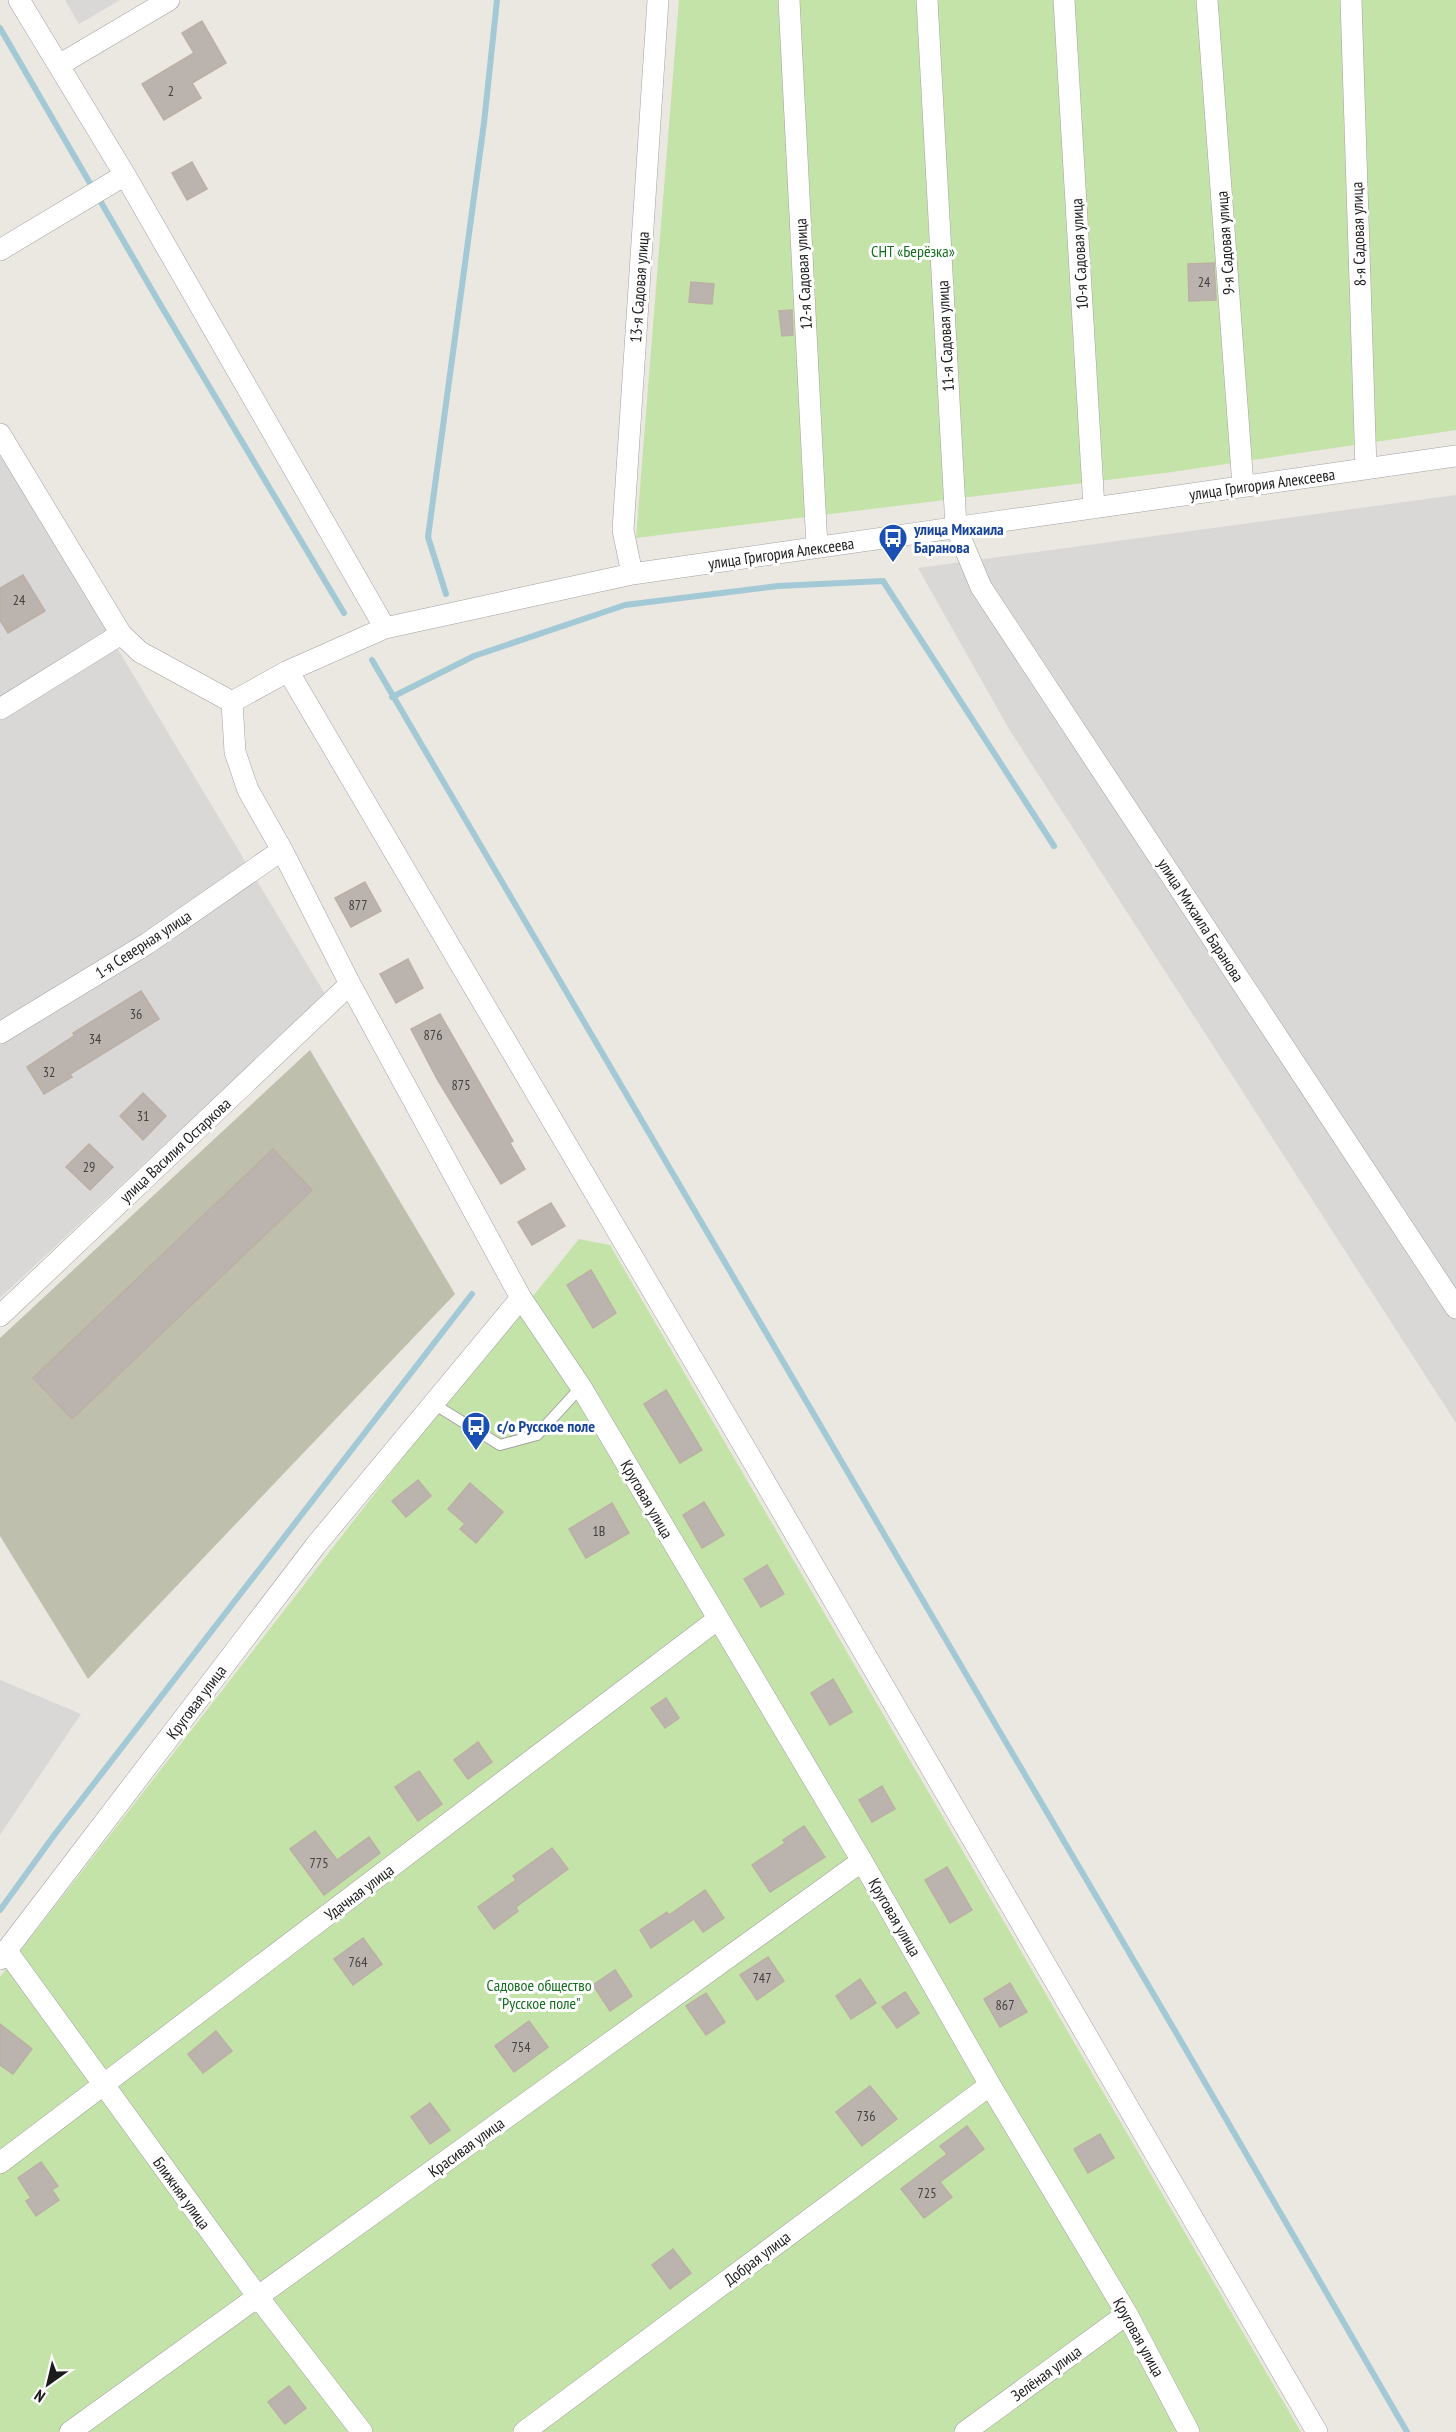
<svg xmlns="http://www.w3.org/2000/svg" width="1456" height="2432" viewBox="0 0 1456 2432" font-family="'PT Sans Narrow',sans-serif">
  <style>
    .residential { fill: #d9d8d7 }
    .construction { fill: #bfbfad }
    .grass { fill: #c4e3a9 }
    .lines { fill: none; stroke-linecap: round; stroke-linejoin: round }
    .stream { stroke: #a4c9d6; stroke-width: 6 }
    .building { fill: #bbb4ae; stroke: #bcafa4; stroke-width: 1.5 }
    .service-casing { stroke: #a2a2a2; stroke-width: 12 }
    .minor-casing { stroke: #a2a2a2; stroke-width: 22 }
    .service { stroke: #fff; stroke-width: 10 }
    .minor { stroke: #fff; stroke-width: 21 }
    .labels { text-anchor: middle; stroke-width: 6; stroke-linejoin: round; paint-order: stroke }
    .number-label { font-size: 14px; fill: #434140 }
    .street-label { font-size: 16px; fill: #1b1b1b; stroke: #fff }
    .park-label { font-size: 16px; fill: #136e1d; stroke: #fff }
    .transit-label { font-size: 16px; font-weight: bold; fill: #164399; stroke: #fff; text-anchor: start }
  </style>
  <rect width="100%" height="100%" fill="#ebe8e1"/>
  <path class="residential" d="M65,0H120L79,24Z
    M0,453L325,994L0,1298Z
    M1456,495V1423L1009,729L918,568Z
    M0,1680L81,1714L0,1835Z"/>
  <path class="construction" d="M310,1050L455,1294L88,1679L0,1536V1338Z"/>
  <path class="grass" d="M679,0H1456V430L1172,472L636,538Z
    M579,1239L610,1245L1301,2432H0V1977L403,1457Z"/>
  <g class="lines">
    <path class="stream" d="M0,28L160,304L344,613
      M446,594L428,537L484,123L497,0
      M372,660L1178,2036L1407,2432
      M392,697L474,656L625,605L778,586L883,581L1054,846
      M0,1910L55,1834L472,1294"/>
  </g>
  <path class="building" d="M202,21L226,63L192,83L201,98L164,120L142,84L194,53L182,33Z
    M192,162L207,189L187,200L172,173Z
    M1214,263L1216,300L1189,301L1188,264Z
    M691,282L714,284L712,304L689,302Z
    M792,310L793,335L782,336L779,311Z
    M23,575L45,611L8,633L0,620V588Z
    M365,882L381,911L351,927L335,898Z
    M408,959L423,988L396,1003L380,974Z
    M141,991L159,1019L70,1074L72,1077L44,1094L27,1067L74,1036L73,1033Z
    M440,1014L513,1141L510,1143L525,1169L501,1184L437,1079L411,1029Z
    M143,1093L166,1116L143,1140L120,1116Z
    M89,1144L113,1167L90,1190L66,1167Z
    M273,1149L312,1190L72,1419L33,1378Z
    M551,1203L565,1226L532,1245L518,1222Z
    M591,1270L616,1313L593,1328L567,1285Z
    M666,1390L702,1450L680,1463L644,1404Z
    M418,1480L431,1496L406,1517L392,1501Z
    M470,1483L503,1512L476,1543L460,1529L465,1524L448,1509Z
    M704,1502L724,1535L702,1548L683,1515Z
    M612,1503L629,1533L586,1558L569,1529Z
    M767,1565L784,1594L761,1607L744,1579Z
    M833,1679L852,1712L830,1725L811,1693Z
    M666,1698L679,1718L665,1728L651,1708Z
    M478,1742L492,1762L468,1779L454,1760Z
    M419,1771L442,1804L418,1821L395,1787Z
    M882,1786L895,1809L872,1822L859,1800Z
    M804,1826L825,1857L770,1892L752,1865L785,1843L783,1840Z
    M315,1831L337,1860L369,1837L380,1853L324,1895L290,1849Z
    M552,1848L568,1869L516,1907L518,1911L494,1929L478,1907L516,1880L513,1876Z
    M947,1867L972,1910L950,1923L925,1880Z
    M705,1890L724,1918L703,1932L694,1919L651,1948L640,1930L667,1912L669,1915Z
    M363,1938L382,1964L353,1985L334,1959Z
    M768,1957L784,1981L757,2000L740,1975Z
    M615,1970L632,1996L610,2011L593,1985Z
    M860,1979L876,2003L851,2019L836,1996Z
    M1010,1983L1027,2012L1000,2027L984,1999Z
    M905,1992L919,2013L897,2028L882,2007Z
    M706,1993L725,2022L706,2035L686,2006Z
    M529,2021L548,2047L514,2072L495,2046Z
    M0,2024L32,2049L13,2074L0,2065Z
    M216,2031L232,2051L203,2073L188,2054Z
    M870,2086L897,2119L862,2146L836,2112Z
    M430,2103L450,2130L430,2144L411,2117Z
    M967,2126L984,2149L940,2182L952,2197L924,2218L901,2189L947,2154L940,2146Z
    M1100,2134L1114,2158L1088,2173L1074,2149Z
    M41,2162L58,2186L52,2190L59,2200L36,2216L26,2201L31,2198L18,2178Z
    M673,2249L691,2273L670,2289L652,2265Z
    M289,2386L306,2408L285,2424L268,2402Z"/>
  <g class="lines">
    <g class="service-casing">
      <path id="service" d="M432,1403L500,1445L537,1435L581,1387"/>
    </g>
    <g class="minor-casing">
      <path id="minor" d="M19,0L125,175L385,628
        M789,0L817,547
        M927,0L956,527L981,587L1456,1308
        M1064,0L1094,508
        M1207,0L1243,486
        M1351,0L1366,469
        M59,65L169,0
        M0,250L125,175
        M0,434L121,634L140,652L232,702
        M632,574L623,530L658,0
        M288,671L758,1470L1317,2432
        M232,702L235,752L248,790L282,850L350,984L521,1298L581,1387L862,1861L990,2085L1127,2314L1189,2432
        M232,702L288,671L385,628L632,574L1456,456
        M0,709L121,634
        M0,1033L148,943L282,850
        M0,1316L350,984
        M6,1950L258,2297L362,2432
        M0,1959L316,1545L521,1298
        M0,2163L718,1619
        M70,2432L862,1861
        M524,2432L990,2085
        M965,2432L1127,2314"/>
    </g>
    <use href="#service" class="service"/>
    <use href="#minor" class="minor"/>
  </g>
  <defs>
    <g id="bus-pin" transform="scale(1.5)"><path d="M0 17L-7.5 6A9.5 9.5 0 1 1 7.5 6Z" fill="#1a4fb4" stroke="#fff"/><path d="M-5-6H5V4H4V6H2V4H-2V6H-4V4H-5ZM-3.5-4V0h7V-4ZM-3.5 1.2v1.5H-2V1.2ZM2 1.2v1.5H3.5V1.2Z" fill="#fff"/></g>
  </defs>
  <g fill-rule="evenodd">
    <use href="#bus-pin" x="893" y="538"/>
    <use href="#bus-pin" x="476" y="1426"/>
  </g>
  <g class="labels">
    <g class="number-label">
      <text x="171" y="96">2</text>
      <text x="1204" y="287">24</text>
      <text x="19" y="605">24</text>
      <text x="358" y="910">877</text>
      <text x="136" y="1019">36</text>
      <text x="433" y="1040">876</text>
      <text x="95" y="1044">34</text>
      <text x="49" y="1077">32</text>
      <text x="461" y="1090">875</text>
      <text x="143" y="1121">31</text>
      <text x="89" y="1172">29</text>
      <text x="599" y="1536">1В</text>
      <text x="319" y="1868">775</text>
      <text x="358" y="1967">764</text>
      <text x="762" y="1983">747</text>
      <text x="1005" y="2010">867</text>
      <text x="521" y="2052">754</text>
      <text x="866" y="2121">736</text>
      <text x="927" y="2198">725</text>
    </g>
    <g class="street-label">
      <text transform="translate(1358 234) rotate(-92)" y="6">8-я Садовая улица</text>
      <text transform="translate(1225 243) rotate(-94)" y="6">9-я Садовая улица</text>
      <text transform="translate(1079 254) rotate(-93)" y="6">10-я Садовая улица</text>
      <text transform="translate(803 274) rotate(-93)" y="6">12-я Садовая улица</text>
      <text transform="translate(639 287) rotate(-86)" y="6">13-я Садовая улица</text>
      <text transform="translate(945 336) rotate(-93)" y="6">11-я Садовая улица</text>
      <text transform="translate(1262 484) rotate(-8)" y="6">улица Григория Алексеева</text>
      <text transform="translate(781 553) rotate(-8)" y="6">улица Григория Алексеева</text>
      <text transform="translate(1201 920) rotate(57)" y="6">улица Михаила Баранова</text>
      <text transform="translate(143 944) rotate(-33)" y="6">1-я Северная улица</text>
      <text transform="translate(175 1150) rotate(-43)" y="6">улица Василия Остаркова</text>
      <text transform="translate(647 1499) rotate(60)" y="6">Круговая улица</text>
      <text transform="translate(196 1702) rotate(-53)" y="6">Круговая улица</text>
      <text transform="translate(359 1892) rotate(-37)" y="6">Удачная улица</text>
      <text transform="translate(895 1917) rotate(60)" y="6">Круговая улица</text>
      <text transform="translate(466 2147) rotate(-36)" y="6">Красивая улица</text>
      <text transform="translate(182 2193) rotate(54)" y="6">Ближняя улица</text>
      <text transform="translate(757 2258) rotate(-37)" y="6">Добрая улица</text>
      <text transform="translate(1139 2337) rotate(61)" y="6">Круговая улица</text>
      <text transform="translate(1046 2373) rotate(-36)" y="6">Зелёная улица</text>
    </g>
    <g class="park-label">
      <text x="913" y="257">СНТ «Берёзка»</text>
      <text x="539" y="1991">Садовое общество<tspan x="539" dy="18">"Русское поле"</tspan></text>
    </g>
    <g class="transit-label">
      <text x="914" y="535">улица Михаила<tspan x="914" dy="18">Баранова</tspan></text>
      <text x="497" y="1432">с/о Русское поле</text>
    </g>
  </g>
  <g transform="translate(48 2384) rotate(214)" stroke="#ffffff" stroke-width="4.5" paint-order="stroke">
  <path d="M0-4.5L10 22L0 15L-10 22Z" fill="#1b1b1b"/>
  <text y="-9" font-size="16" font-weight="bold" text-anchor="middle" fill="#1b1b1b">N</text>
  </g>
</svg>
